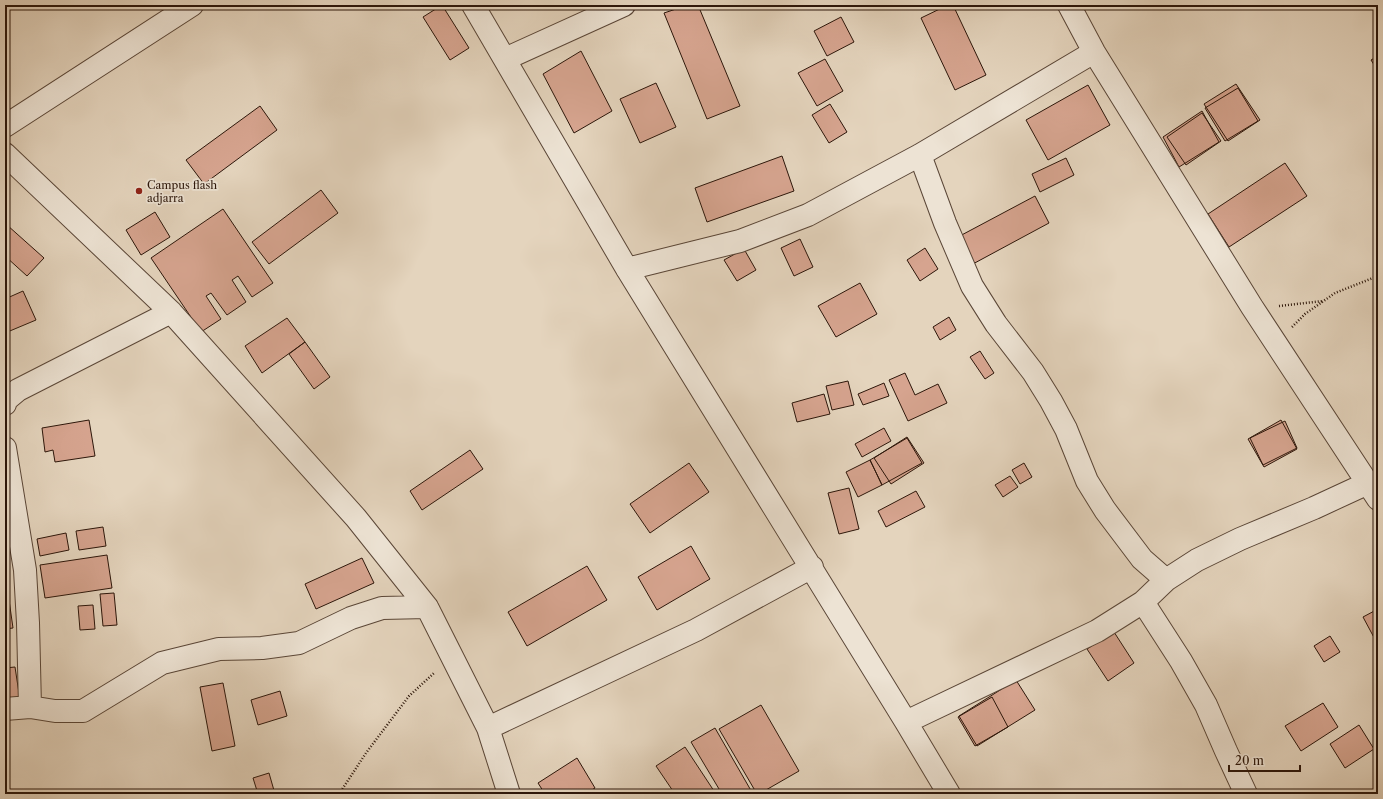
<svg xmlns="http://www.w3.org/2000/svg" width="1383" height="799" viewBox="0 0 1383 799" font-family="'Libre Caslon Text',serif">
  <style>
    .building { fill: #d6a48f; stroke: #2c160a }
    .lines { fill: none; stroke-linecap: round; stroke-linejoin: round }
    .street-casing { stroke: #5a4637; stroke-width: 24 }
    .path { stroke: #2c160a; stroke-width: 2.5; stroke-dasharray: 1 2; stroke-linecap: butt }
    .street { stroke: #ede3d4; stroke-width: 22 }
    .poi-dot { fill: #8f2418; stroke: #ede3d4; stroke-width: 1.5 }
    .labels { text-anchor: middle; stroke-width: 3.5; stroke-linejoin: round; paint-order: stroke }
    .poi-label { font-size: 11px; fill: #2c160a; stroke: #ede3d4; text-anchor: start }
  </style>
  <rect width="100%" height="100%" fill="#e4d4bd"/>
  <filter id="stains"><feTurbulence type="fractalNoise" baseFrequency=".005" numOctaves="4"/><feColorMatrix values="0 0 0 0 .2 0 0 0 0 .09 0 0 0 0 .02 0 0 0 .5 -.17"/></filter>
  <radialGradient id="worn" r=".72"><stop offset=".6" stop-color="#630" stop-opacity="0"/><stop offset="1" stop-color="#630" stop-opacity=".3"/></radialGradient>
  <path class="building" d="M442,5L469,48L450,60L423,17Z
    M688,5H698L740,106L707,119L664,13Z
    M948,5H953L986,75L955,90L921,18Z
    M841,17L854,42L827,56L814,31Z
    M581,51L612,111L574,133L543,74Z
    M1378,56V71L1371,60Z
    M825,59L843,91L817,106L798,73Z
    M656,83L676,127L640,143L620,99Z
    M1236,84L1260,120L1228,141L1204,104Z
    M1088,85L1110,125L1048,160L1026,120Z
    M1238,88L1258,121L1225,141L1205,108Z
    M830,104L847,132L829,143L812,115Z
    M260,106L277,130L204,184L186,160Z
    M1202,111L1219,142L1179,167L1163,137Z
    M1202,113L1221,141L1186,165L1167,137Z
    M782,156L794,191L707,222L695,188Z
    M1066,158L1074,175L1040,192L1032,174Z
    M1285,163L1307,196L1229,247L1208,214Z
    M321,190L338,213L269,264L252,242Z
    M1035,196L1049,223L971,265L956,238Z
    M223,209L273,283L252,297L238,276L232,280L246,302L227,315L211,293L206,296L221,319L201,332L151,258Z
    M155,212L170,237L141,255L126,230Z
    M7,225L44,258L27,276L5,256V226Z
    M800,239L813,267L794,276L781,248Z
    M925,248L938,269L920,281L907,260Z
    M744,249L756,270L737,281L724,260Z
    M860,283L877,314L836,337L818,306Z
    M23,291L36,320L5,333V299Z
    M949,317L956,330L940,340L933,327Z
    M287,318L305,342L262,373L245,346Z
    M305,342L330,377L314,389L289,354Z
    M980,351L994,373L985,379L970,357Z
    M905,373L915,395L938,384L947,403L908,421L889,380Z
    M848,381L854,405L832,410L826,386Z
    M884,383L889,396L863,405L858,394Z
    M824,394L830,414L797,422L792,403Z
    M89,420L95,456L55,462L53,450L45,452L42,428Z
    M1281,420L1297,449L1264,467L1248,439Z
    M1285,421L1297,448L1263,465L1250,438Z
    M884,428L891,441L862,457L855,444Z
    M907,437L924,463L891,484L874,458Z
    M907,438L922,463L882,485L870,460Z
    M470,450L483,469L422,510L410,491Z
    M870,460L882,485L858,497L846,472Z
    M689,463L709,492L650,533L630,504Z
    M1024,463L1032,477L1020,484L1012,470Z
    M1010,476L1018,487L1003,497L995,485Z
    M849,488L859,529L839,534L828,493Z
    M916,491L925,507L886,527L878,511Z
    M103,527L106,546L79,550L76,531Z
    M66,533L69,550L40,556L37,539Z
    M691,546L710,579L657,610L638,577Z
    M107,555L112,588L45,598L40,565Z
    M362,558L374,583L316,609L305,584Z
    M587,566L607,600L527,646L508,612Z
    M114,593L117,625L103,626L100,594Z
    M9,600L13,628L5,629V601Z
    M93,605L95,629L80,630L78,606Z
    M1378,609V645L1363,617Z
    M1114,632L1134,663L1108,681L1087,649Z
    M1330,636L1340,652L1324,662L1314,646Z
    M15,667L20,700L5,702V668Z
    M1016,680L1035,710L977,746L959,716Z
    M223,683L235,746L212,751L200,687Z
    M280,691L287,716L258,725L251,700Z
    M992,697L1008,727L975,746L958,717Z
    M1323,703L1338,727L1301,751L1285,726Z
    M761,705L799,771L759,794H757L719,729Z
    M1359,725L1374,749L1345,768L1330,744Z
    M715,728L753,794H722L691,742Z
    M685,747L716,794H675L656,766Z
    M577,758L595,788L585,794H545L538,783Z
    M269,773L275,794H258L253,778Z"/>
  <g class="lines">
    <g class="street-casing">
      <path id="street" d="M473,5L627,269L906,722L949,794
        M1069,5L1094,52L1252,307L1378,499
        M505,59L624,5
        M5,126L192,5
        M5,154L171,312L356,518L427,607L488,728L509,794
        M920,155L945,223L972,286L996,324L1033,372L1051,401L1066,429L1087,481L1105,510L1142,559L1166,580
        M627,269L740,241L808,215L920,155L1094,52
        M5,404L6,400L18,390L171,312
        M5,448L25,570L28,623L30,707
        M1143,602L1181,661L1206,705L1226,751L1246,794
        M5,709L30,707L55,711H83L162,663L219,649L262,648L299,643L351,618L382,608L427,607
        M906,722L1097,631L1143,602L1166,580L1197,560L1240,539L1314,508L1368,483
        M488,728L696,630L812,567"/>
    </g>
    <path class="path" d="M1279,306L1323,301
      M1292,327L1305,314L1335,293L1378,276
      M339,794L366,753L409,696L434,673"/>
    <use href="#street" class="street"/>
  </g>
  <circle class="poi-dot" cx="139" cy="191" r="4"/>
  <g class="labels">
    <g class="poi-label">
      <text x="147" y="189">Campus flash<tspan x="147" dy="13">adjarra</tspan></text>
    </g>
  </g>
  <rect width="1383" height="799" fill="none" stroke="#e4d4bd" stroke-width="20"/>
  <rect x="6" y="6" width="1371" height="787" fill="none" stroke="#2c160a" stroke-width="2"/>
  <rect x="10" y="10" width="1363" height="779" fill="none" stroke="#2c160a"/>
  <path d="M1229 765v6h71v-6" fill="none" stroke="#2c160a" stroke-width="2"/>
  <text x="1235" y="765" font-size="12" fill="#2c160a" stroke="#ede3d4" stroke-width="3" paint-order="stroke">20 m</text>
  <rect width="100%" height="100%" filter="url(#stains)"/>
  <rect width="100%" height="100%" fill="url(#worn)"/>
</svg>
